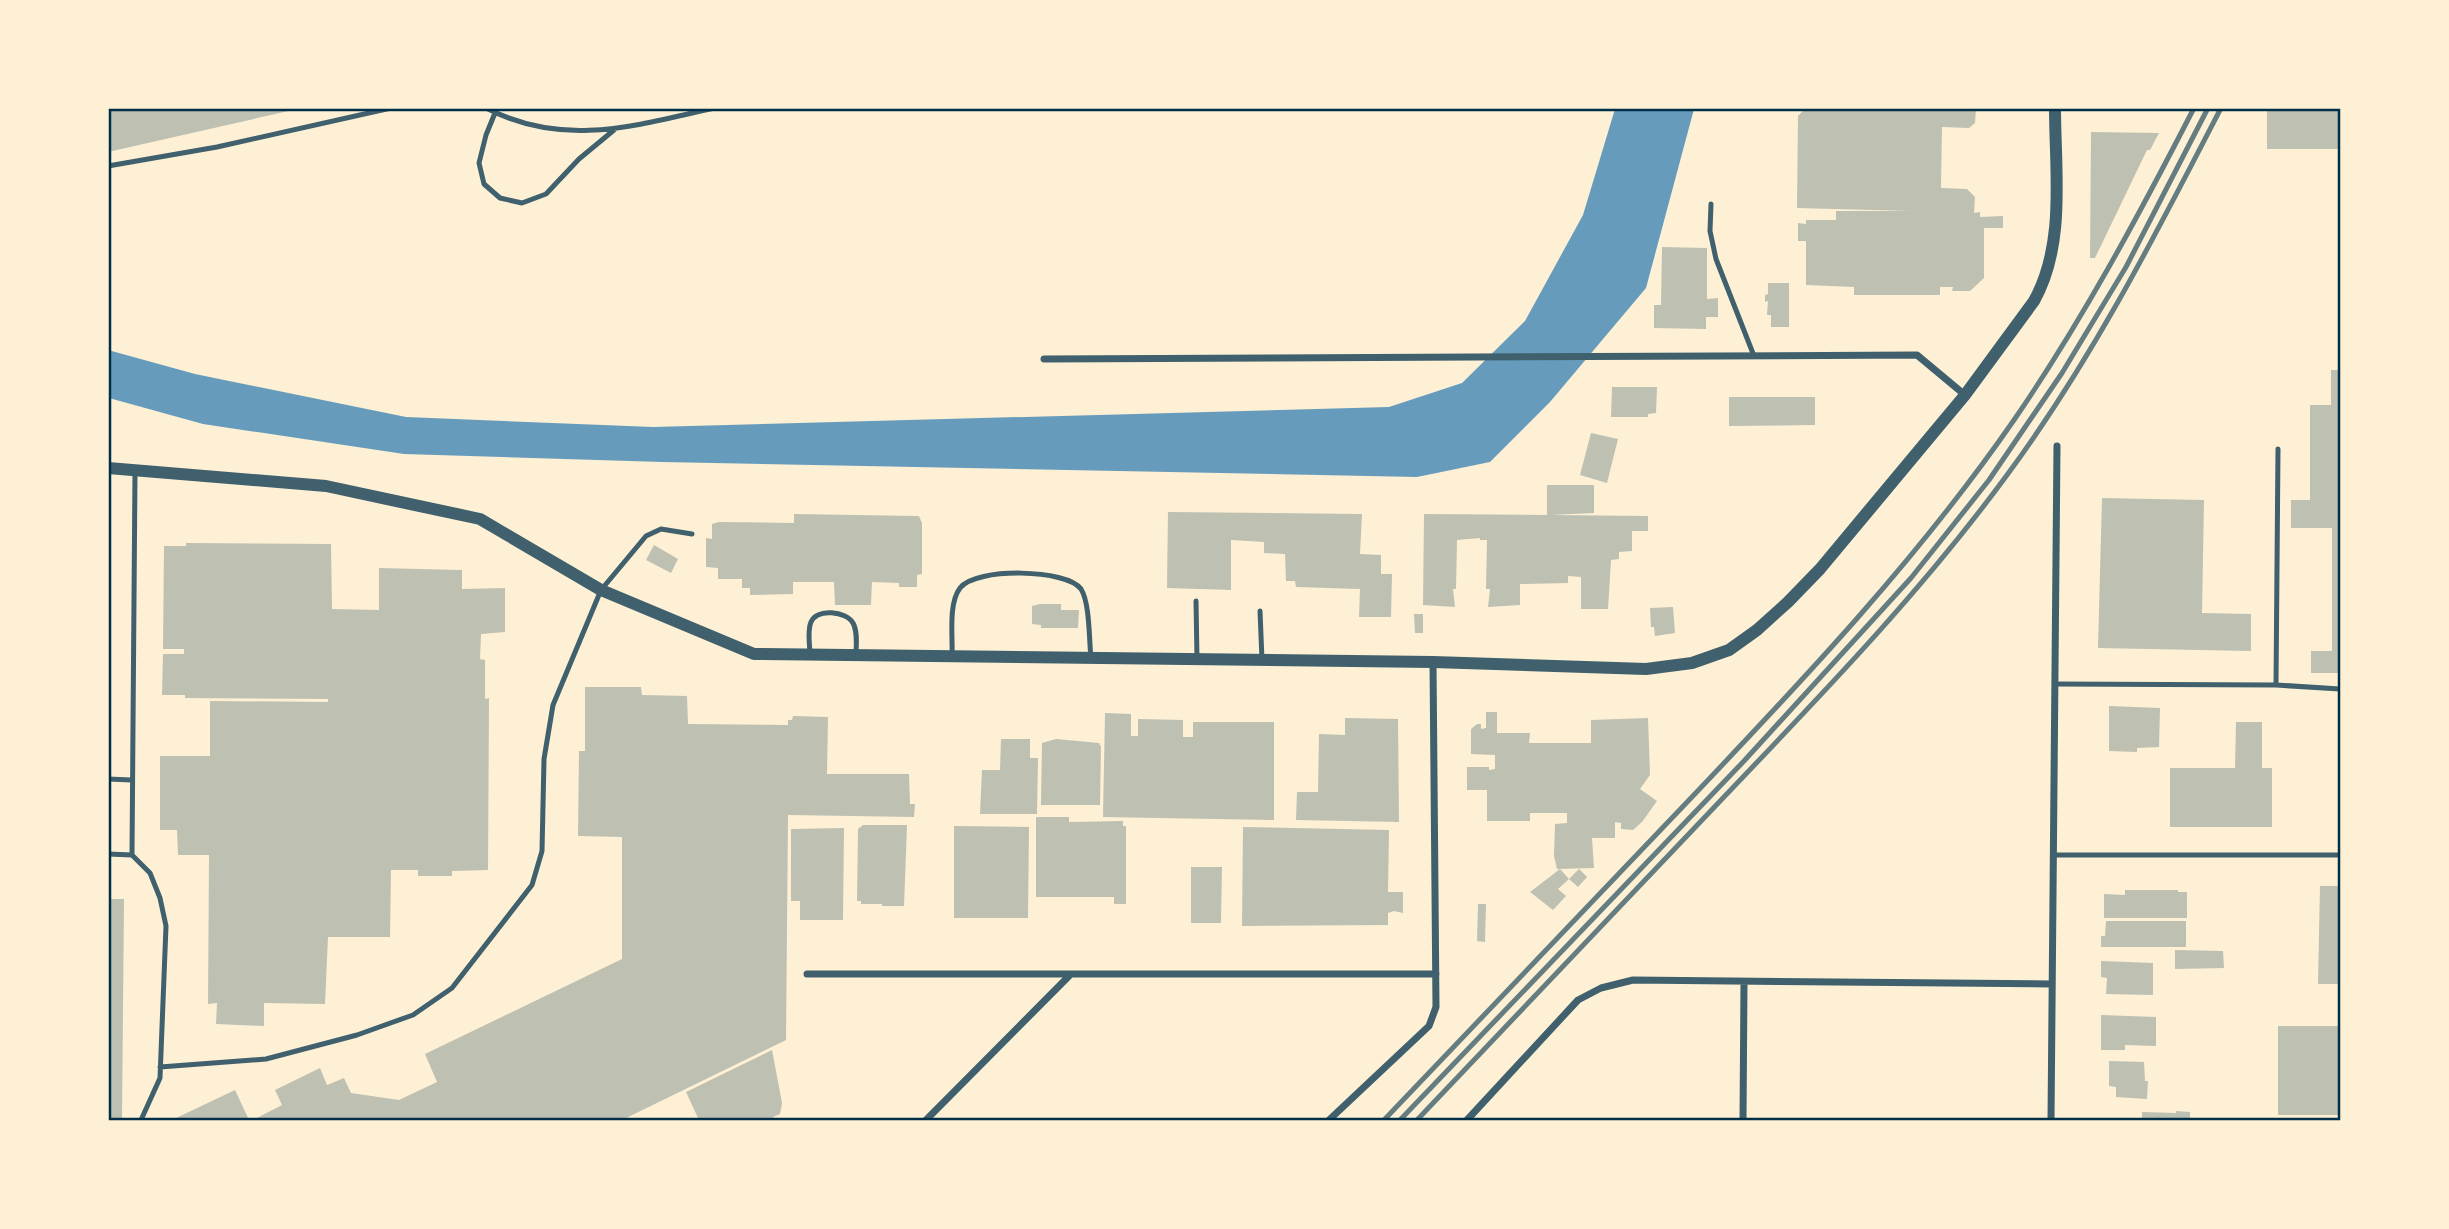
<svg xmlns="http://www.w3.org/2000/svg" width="2449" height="1229" viewBox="0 0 2449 1229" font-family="'Roboto Serif',serif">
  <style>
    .water { fill: #669bbc }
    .building { fill: #bec0b2 }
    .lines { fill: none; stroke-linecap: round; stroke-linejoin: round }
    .service { stroke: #3f606c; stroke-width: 5 }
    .minor { stroke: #3f606c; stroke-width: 7 }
    .tertiary { stroke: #3f606c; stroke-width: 12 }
    .rail { stroke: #657d81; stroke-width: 5 }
    .neatline { fill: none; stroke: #003049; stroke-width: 2.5 }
  </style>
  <rect width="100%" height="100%" fill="#fdf0d5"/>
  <path class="water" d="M1615,109H1694L1646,288L1550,402L1490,462L1417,477L662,462L404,454L203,424L109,398L108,350L195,374L406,417L653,427L1389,407L1462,383L1525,321L1583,215Z"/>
  <path class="building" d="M108,108H293V110L108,152Z
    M1806,108H1976L1975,123L1969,128L1942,127L1941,188L1967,189L1975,197L1974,213L1980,212V217L2003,216V228H1984V278L1970,291H1952L1953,287H1940V295H1854V287L1806,285V241H1798V223L1806,224V220H1836V211H1911L1797,208L1798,116Z
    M2267,108H2340V149H2267Z
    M2091,132L2159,133L2150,150H2147L2095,258H2090Z
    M1662,247L1707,248V299L1718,298V317H1706V329L1654,328V305H1661Z
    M1768,283H1789V327H1771V315H1767L1768,301L1765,302V295L1768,294Z
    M2331,370H2340V673H2311V651H2332V528H2291V500H2310V405H2331Z
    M1612,387H1657L1656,413L1648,414V417H1611Z
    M1729,397H1815V425L1729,426Z
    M1591,433L1618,439L1607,483L1580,475Z
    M1547,485H1594V513L1550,515L1648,516V531H1632V551L1619,552V559L1611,560L1608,609H1581V577L1568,576V583L1520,584V605L1488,607L1490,589H1486L1487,540H1480V538L1457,540L1456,589H1453L1455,607L1423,605L1424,514L1547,515Z
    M2102,498L2204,500L2202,613L2251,614V651L2098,648Z
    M1168,512L1362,514L1360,554L1381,555V574H1392L1391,617H1359L1360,589L1296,587L1295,581H1286L1285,554L1264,553V542L1231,540V590L1167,588Z
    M794,514L919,516L922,523V574L917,575V587H899V583L872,582L871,605H835L834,582H793V594L750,595V588H742V579H718V568L706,567V538L712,539V524L719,522L794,523Z
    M186,543L331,544L332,609L379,610V568L462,570V589L505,588V632L481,634L480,659L485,660V699L489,698L488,870L452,871V876H418V870H391L390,937H328L325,1004L264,1003V1026L216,1024L217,1003L208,1004L209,855H178L177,830H160V756H210V701L328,702V699L185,698V695H162L163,654H184V649H163L164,546H186Z
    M654,545L678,559L671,573L646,560Z
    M1040,604H1061V610H1079L1078,628H1041V625L1032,624V606Z
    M1673,607L1675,633L1655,636L1654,627H1651L1650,608Z
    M1414,614H1423V633H1415Z
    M585,687H641L642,695L687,696L688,724L788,725V720H792L793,716L828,717L827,774H909L910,804H915L914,817L788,815L786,1040L622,1120H253L282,1105L275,1090L320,1068L327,1085L344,1078L351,1093L399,1100L437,1082L425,1054L622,959V837L578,836L579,751H585Z
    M2109,706L2160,708L2159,747L2137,748V752L2109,751Z
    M1486,712H1497V733H1530L1529,743H1591V720L1648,718L1650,775L1640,789L1657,801L1642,822L1633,830L1621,829V823L1615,822V838H1592L1594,868L1557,869L1554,856L1555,824L1567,823V813H1530V821H1487V790H1467V767H1489V770L1495,769V755L1471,754V729L1477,724H1481V729L1486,728Z
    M1105,713L1131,714V736H1138V719L1183,720V737H1193V722H1274V820L1103,817Z
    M1345,718L1398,719L1399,822L1296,820L1297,792H1318L1319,734L1345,735Z
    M2236,722H2262V768H2272V827H2170V768H2235Z
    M1001,739H1030V758H1038L1037,814H980L982,770H1000Z
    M1056,739L1099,743L1101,747L1100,805H1041L1042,743Z
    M1036,817H1069V822L1123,821V826H1126V904H1114V897H1036Z
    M863,825H907L904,906H882V904H861V901H857L858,829Z
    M954,826L1029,827L1028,918H954Z
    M1243,827L1389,830L1388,892H1403V913L1394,911L1388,913V925L1242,926Z
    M844,828L843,920H800V901H791V829Z
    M1191,867H1222L1221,923H1191Z
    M1560,869L1569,879L1579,869L1587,877L1578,887L1569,879L1558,889L1566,896L1553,910L1530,892Z
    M2320,886H2340V984H2318Z
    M2125,890H2178V892H2187V918H2104V894L2125,895Z
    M108,899H124L122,1120H108Z
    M1478,904H1486L1485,942L1477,941Z
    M2106,921H2186V947H2101V936H2105Z
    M2175,950L2223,951L2224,968L2175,969Z
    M2101,961L2153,963V995L2106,994L2107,978L2101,977Z
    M2101,1015L2156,1017V1046L2125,1045V1050H2101Z
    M2278,1026H2340V1115H2278Z
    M772,1050L782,1103L780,1114L773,1117L775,1120H699L686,1092Z
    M2109,1061L2144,1062L2145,1081H2148L2147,1099L2116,1097V1087L2109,1086Z
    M235,1090L249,1120H172Z
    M2176,1111L2190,1112V1120H2142V1112L2176,1113Z"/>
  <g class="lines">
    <path class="service" d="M486,108C563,148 634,126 714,108
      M495,113L486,135L479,163L484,184L500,198L522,203L546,194L579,159L614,130
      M108,166L217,147L391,108
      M1711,204L1710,231L1716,259L1754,356
      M1196,601L1197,659
      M1260,611L1262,660
      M810,655C810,646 807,631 811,622C817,608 846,611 853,623C858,632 856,646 856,656
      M952,656C953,637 948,604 960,588C976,567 1067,569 1081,589C1090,603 1089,641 1091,658
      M2055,684L2276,685L2278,449
      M2276,685L2340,689
      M108,779L131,780
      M108,854L132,855L150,873L160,898L166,926L160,1078L141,1120
      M132,855L135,472
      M2053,855H2340
      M160,1067L266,1059L357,1035L413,1015L452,988L532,885L542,851L544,759L553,705L601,590L646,536L661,529L692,534"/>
    <path class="minor" d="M1044,359L1917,355L1965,395
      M807,974H1436
      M926,1120L1070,975
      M1329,1120L1429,1026L1436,1007L1433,662
      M1467,1120L1578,1000L1601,988L1633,980L2052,984
      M1743,1120L1744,983
      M2051,1120L2057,446"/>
    <path class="tertiary" d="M108,468L326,486L480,519L601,590L754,654L1433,662L1646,669L1692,663L1729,650L1757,630L1788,602L1820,569L1965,395L2034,301C2066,244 2055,171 2055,108"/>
    <path class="rail" d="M1384,1120C1486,1013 1589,906 1691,798C1805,678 1920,556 2014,420C2082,321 2139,215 2194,108
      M1400,1120L1744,761L1911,578L1989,480L2062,373L2126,267L2208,108
      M1417,1120C1519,1013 1621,906 1723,798C1822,694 1922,591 2007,475C2092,360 2156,234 2221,108"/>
  </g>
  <rect width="2449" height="1229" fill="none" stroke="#fdf0d5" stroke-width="220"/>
  <rect x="110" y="110" width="2229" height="1009" class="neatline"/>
</svg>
